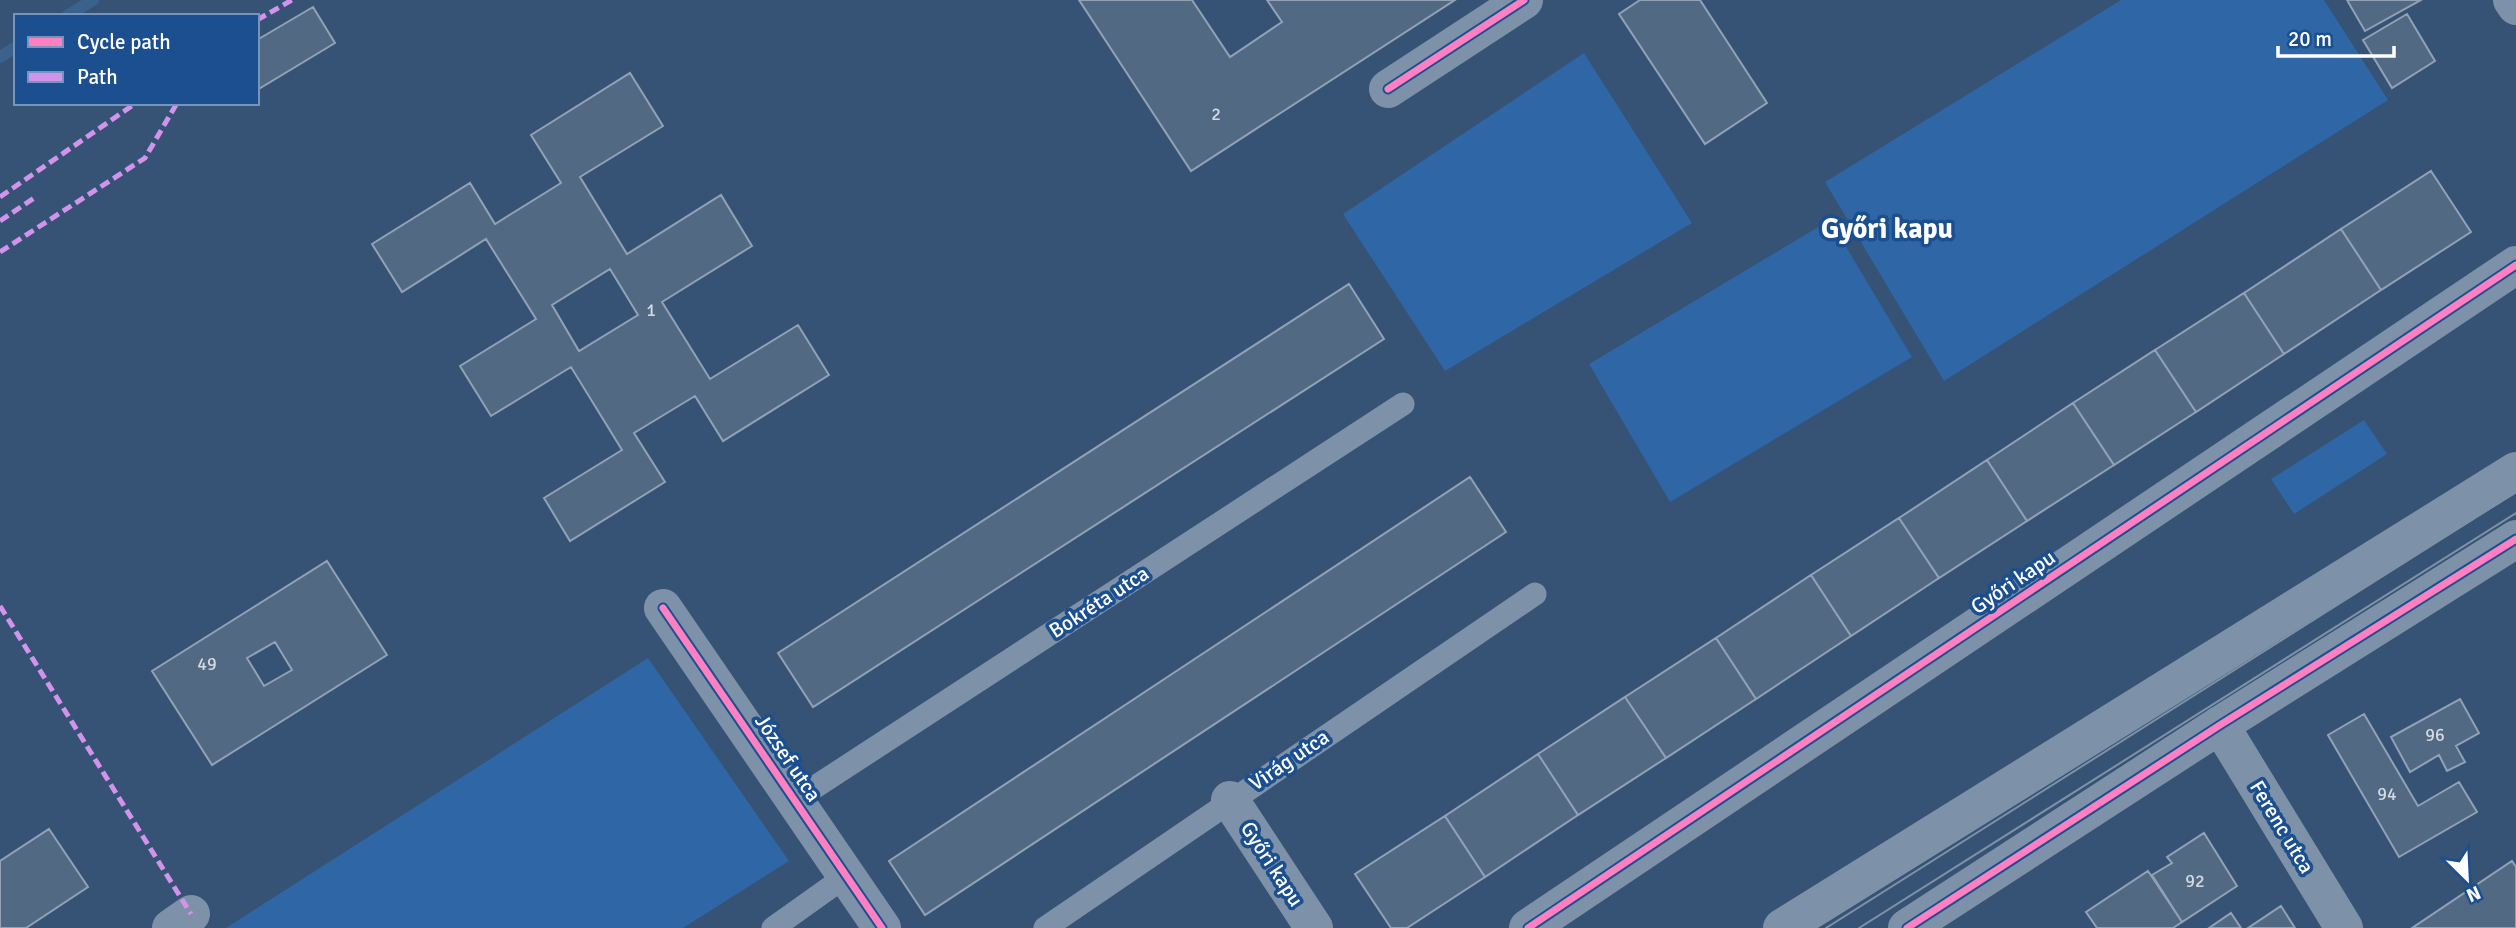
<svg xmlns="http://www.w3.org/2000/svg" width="2516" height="928" viewBox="0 0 2516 928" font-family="Signika,sans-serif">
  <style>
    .green { fill: #2f66a5 }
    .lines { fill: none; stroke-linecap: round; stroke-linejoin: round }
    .stream { stroke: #3b618d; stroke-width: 12 }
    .building { fill: #526984; stroke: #92a2b6; stroke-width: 2; fill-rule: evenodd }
    .service { stroke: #7d92a8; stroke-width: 23 }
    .minor { stroke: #7d92a8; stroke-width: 38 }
    .tertiary { stroke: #7d92a8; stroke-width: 38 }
    .tram { stroke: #7e92a7; stroke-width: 2 }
    .quiet { stroke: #d193ec; stroke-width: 5; stroke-dasharray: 10 5; stroke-linecap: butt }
    .cycleway-casing { stroke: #1b4f8f; stroke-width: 11 }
    .cycleway { stroke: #ff80c0; stroke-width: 7 }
    .labels { text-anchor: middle; stroke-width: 7; stroke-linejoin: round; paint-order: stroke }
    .number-label { font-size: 18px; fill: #d4dae0 }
    .street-label { font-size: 21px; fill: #fff; stroke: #1b4f8f }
    .district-label { font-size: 28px; font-weight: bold; fill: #fff; stroke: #1b4f8f }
  </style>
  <rect width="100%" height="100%" fill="#365274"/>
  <path class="green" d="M2121,0H2324L2388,100L1944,381L1825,182Z
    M1584,53L1692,223L1445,371L1343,214Z
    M1830,220L1912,357L1670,502L1589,364Z
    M2364,420L2387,454L2294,514L2271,479Z
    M648,658L789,861L683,928H226Z"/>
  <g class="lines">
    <path class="stream" d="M67,16L93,0
      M0,57L16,47"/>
  </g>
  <path class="building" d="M1079,0H1192L1230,57L1282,22L1267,0H1455L1191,171Z
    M1640,0H1700L1767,103L1705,144L1619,14Z
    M2347,0H2421L2365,31Z
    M313,7L335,43L257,90V40Z
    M2407,14L2435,61L2392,88L2363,40Z
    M630,73L663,126L580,177L627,254L721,195L752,246L662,302L710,379L798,325L829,375L723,441L695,396L634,433L665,482L570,541L544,498L622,450L571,367L491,416L460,366L536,319L486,239L402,292L372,244L470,183L495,224L561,183L531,135ZM610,269L638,315L579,351L552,305Z
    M2431,171L2471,232L2381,290L2341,229Z
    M2341,229L2381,290L2284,354L2244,293Z
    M1349,284L1384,339L813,707L778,653Z
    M2244,293L2284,354L2196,412L2155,350Z
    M2155,350L2196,412L2114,465L2073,403Z
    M2073,403L2114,465L2027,521L1987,460Z
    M1987,460L2027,521L1939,578L1899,518Z
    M1470,477L1506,532L925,915L889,861Z
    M1899,518L1939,578L1851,636L1811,575Z
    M327,561L387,655L212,765L152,671ZM275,642L292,670L264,686L247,658Z
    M1811,575L1851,636L1756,699L1716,638Z
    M1716,638L1756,699L1666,758L1625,697Z
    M1625,697L1666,758L1578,815L1538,754Z
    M2460,699L2479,733L2456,746L2465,762L2447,771L2439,755L2410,772L2391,737Z
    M2364,714L2418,806L2459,782L2477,812L2399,857L2328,735Z
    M1538,754L1578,815L1485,877L1445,816Z
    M1445,816L1485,877L1407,928H1391L1355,874Z
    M49,829L88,887L26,928H0V861Z
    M2204,833L2237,886L2182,922L2152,875L2172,863L2167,857Z
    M2512,861L2516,867V928H2412Z
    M2148,871L2182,922L2173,928H2097L2086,912Z
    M2281,906L2295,928H2248Z
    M2231,913L2241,928H2209Z"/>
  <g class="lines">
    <path class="service" d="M795,800L1403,404
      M773,928L846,876
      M1045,928L1535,594"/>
    <path class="minor" d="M2512,0L2516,6
      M1388,89L1524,0
      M663,608L882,928
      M2220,725L2344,928
      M1230,800L1314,928
      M171,928L191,914
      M1528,928L2516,265"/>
    <path class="tertiary" d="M1782,928L2516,471
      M1907,928L2220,725L2516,539"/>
    <path class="tram" d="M1826,928L2516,492
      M1859,928L2516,513"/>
    <path class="quiet" d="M257,20L292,0
      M0,197L136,103
      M0,221L37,196
      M0,252L145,158L177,103
      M0,606L191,914"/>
    <g class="cycleway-casing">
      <path id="cycleway" d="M1388,89L1524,0
        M663,608L882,928
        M1528,928L2516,265
        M1907,928L2220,725L2516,539"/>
    </g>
    <use href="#cycleway" class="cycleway"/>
  </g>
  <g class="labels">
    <g class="number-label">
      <text x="1216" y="120">2</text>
      <text x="651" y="316">1</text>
      <text x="207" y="670">49</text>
      <text x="2435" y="741">96</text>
      <text x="2387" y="800">94</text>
      <text x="2195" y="887">92</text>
    </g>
    <g class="street-label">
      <text transform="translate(2013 582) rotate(-34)" y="7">Győri kapu</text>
      <text transform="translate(1099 602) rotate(-33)" y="7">Bokréta utca</text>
      <text transform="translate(788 758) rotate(56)" y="7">József utca</text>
      <text transform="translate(1289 760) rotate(-34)" y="7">Virág utca</text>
      <text transform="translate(2282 827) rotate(59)" y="7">Ferenc utca</text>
      <text transform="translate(1272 864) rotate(57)" y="7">Győri kapu</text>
    </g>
    <g class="district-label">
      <text x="1887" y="238">Győri kapu</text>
    </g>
  </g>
  <rect x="14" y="14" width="245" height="91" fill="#1b4f8f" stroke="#7695bc" stroke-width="2"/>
  <rect x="28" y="37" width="35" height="10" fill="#ff80c0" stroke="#7695bc" stroke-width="2"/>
  <text x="77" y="49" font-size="21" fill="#ffffff">Cycle path</text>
  <rect x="28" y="72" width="35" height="10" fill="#d193ec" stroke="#7695bc" stroke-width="2"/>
  <text x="77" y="84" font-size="21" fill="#ffffff">Path</text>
  <g transform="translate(2467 879) rotate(156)" stroke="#1b4f8f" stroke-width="5" paint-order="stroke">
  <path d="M0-5L12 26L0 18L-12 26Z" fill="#ffffff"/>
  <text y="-10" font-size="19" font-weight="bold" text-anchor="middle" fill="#ffffff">N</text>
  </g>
  <path d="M2278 46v10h116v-10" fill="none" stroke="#ffffff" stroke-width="3.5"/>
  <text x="2288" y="46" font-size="21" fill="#ffffff" stroke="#1b4f8f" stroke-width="5" paint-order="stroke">20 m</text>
</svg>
